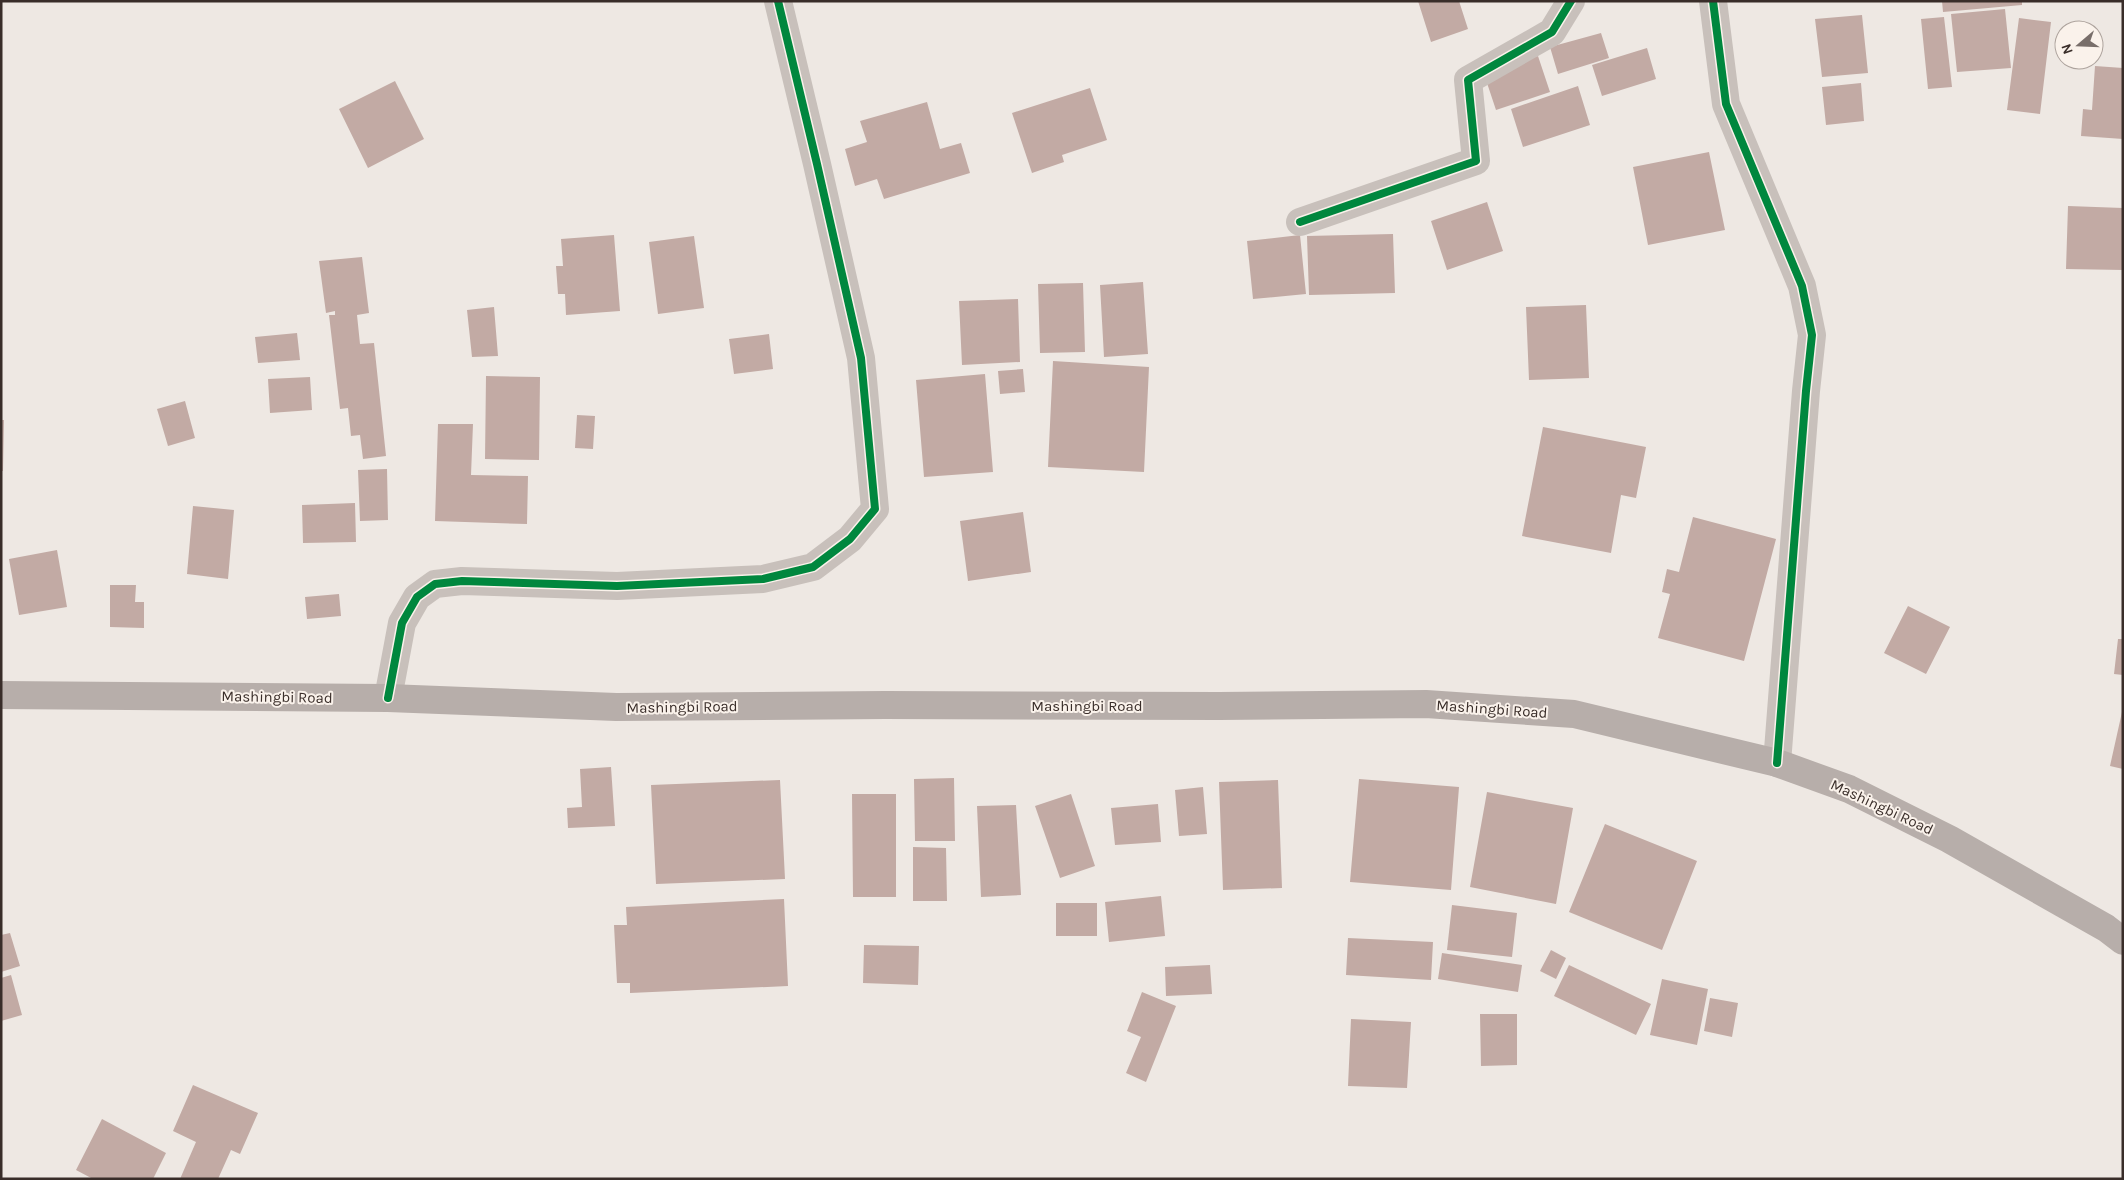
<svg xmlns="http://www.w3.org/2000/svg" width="2124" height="1180" viewBox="0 0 2124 1180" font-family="Karla,sans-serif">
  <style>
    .building { fill: #c2aaa4 }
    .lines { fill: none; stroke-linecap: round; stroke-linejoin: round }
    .minor { stroke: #c8c0bb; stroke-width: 28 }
    .major { stroke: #b7aeaa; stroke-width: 28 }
    .cycleway-casing { stroke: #faf2eb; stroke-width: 11 }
    .cycleway { stroke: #00873e; stroke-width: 8 }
    .labels { text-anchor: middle; stroke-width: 4; stroke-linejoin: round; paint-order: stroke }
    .street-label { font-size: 15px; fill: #392d29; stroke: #faf2eb }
  </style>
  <rect width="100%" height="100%" fill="#eee8e3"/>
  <path class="building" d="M1418,1H1459L1468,29L1431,42Z
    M1942,1H2022V5L1943,12Z
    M2005,9L2011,68L1957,72L1951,14Z
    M1862,15L1868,73L1822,77L1815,19Z
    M1944,17L1952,87L1928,89L1921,19Z
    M2019,18L2051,22L2040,114L2007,110Z
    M1601,33L1609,58L1558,74L1550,47Z
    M1647,48L1656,79L1602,96L1592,65Z
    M1538,56L1550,92L1496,110L1484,74Z
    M2095,66L2123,68V139L2081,136L2083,109L2092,110Z
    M395,81L424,139L368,168L339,109Z
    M1861,83L1864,121L1826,125L1822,87Z
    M1578,86L1590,125L1523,147L1511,109Z
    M1090,88L1107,140L1062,155L1064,162L1032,173L1012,113Z
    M927,102L940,149L961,143L970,173L884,199L877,179L855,186L845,149L867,142L860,121Z
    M1709,152L1725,230L1648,245L1633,167Z
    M1487,202L1503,251L1447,270L1431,221Z
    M2068,206L2123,208V270L2066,269Z
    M1393,234L1395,293L1309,295L1307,236Z
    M614,235L620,311L566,315L565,294H558L556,266H563L561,239Z
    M1300,235L1306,294L1253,299L1247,241Z
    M694,236L704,308L658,314L649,242Z
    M362,257L369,313L357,315L360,344L374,343L386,456L363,459L360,435L351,436L348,408L340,409L329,315H335V311L326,313L319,261Z
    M1143,282L1148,354L1104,357L1100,285Z
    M1083,283L1085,352L1040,353L1038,284Z
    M1018,299L1020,362L962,365L959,301Z
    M1586,305L1589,378L1529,380L1526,307Z
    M494,307L498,356L472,357L467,310Z
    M297,333L300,360L258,363L255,337Z
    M769,334L773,369L734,374L729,339Z
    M1053,361L1149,367L1144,472L1048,467Z
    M1023,369L1025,392L1000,394L998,371Z
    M985,374L993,472L924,477L916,380Z
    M486,376L540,377L539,460L485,459Z
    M310,377L312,410L270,413L268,379Z
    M185,401L195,438L168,446L157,409Z
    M577,415L595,416L593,449L575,448Z
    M1,420H4L3,471H1Z
    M438,424H473L471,475L528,476L527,524L435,521Z
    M1543,427L1646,447L1636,498L1621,495L1611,553L1522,536Z
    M387,469L388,520L360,521L358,470Z
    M355,503L356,542L303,543L302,505Z
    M193,506L234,510L228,579L187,574Z
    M1023,512L1031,572L968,581L960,521Z
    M1693,517L1776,539L1744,661L1658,638L1670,594L1662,592L1667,569L1679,572Z
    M57,550L67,607L19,615L9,559Z
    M110,585H136L135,602H144V628L110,627Z
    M339,594L341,616L307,619L305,597Z
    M1908,606L1950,627L1926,674L1884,653Z
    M2118,639H2123V675L2114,674Z
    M2122,712H2123V769L2110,766Z
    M611,767L615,826L568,828L567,808L582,807L580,769Z
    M954,778L955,841H915L914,779Z
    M1359,779L1459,787L1451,890L1350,882Z
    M780,780L785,879L656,884L651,785Z
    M1278,780L1282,888L1223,890L1219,782Z
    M1203,787L1207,834L1179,836L1175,790Z
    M1487,792L1573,808L1556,904L1470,887Z
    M852,794H896V897H853Z
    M1071,794L1095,866L1060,878L1035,806Z
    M1158,804L1161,842L1115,845L1111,808Z
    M1016,805L1021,895L981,897L977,806Z
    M1605,824L1697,861L1662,950L1569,912Z
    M913,847L946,848L947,901H913Z
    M1161,896L1165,936L1109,942L1105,902Z
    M784,899L788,986L630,993V983H617L614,925H627L626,907Z
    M1056,903H1097V936H1056Z
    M1452,905L1517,913L1512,957L1447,950Z
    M10,933L20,966L1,972V935Z
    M1348,938L1433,942L1431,980L1346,975Z
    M864,945L919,946L918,985L863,983Z
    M1551,950L1566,958L1556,979L1540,971Z
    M1442,953L1522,965L1518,992L1438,979Z
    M1210,965L1212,994L1166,996L1165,967Z
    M1569,965L1651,1004L1636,1035L1554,996Z
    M11,975L22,1015L1,1021V978Z
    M1662,979L1708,989L1697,1045L1650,1035Z
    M1142,992L1176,1006L1146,1082L1126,1073L1141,1037L1127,1031Z
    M1710,998L1738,1003L1732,1037L1704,1031Z
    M1480,1014H1517V1065L1481,1066Z
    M1351,1019L1411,1022L1407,1088L1348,1086Z
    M193,1085L258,1113L240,1154L231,1150L218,1179H180L196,1142L173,1131Z
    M102,1119L166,1153L153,1179H93L76,1170Z"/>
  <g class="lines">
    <path class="minor" d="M1713,1L1726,104L1802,286L1812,335L1806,391L1777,763
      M1300,222L1476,161L1468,80L1552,32L1571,1
      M388,698L402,623L417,597L435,584L462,581L617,586L763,579L813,567L850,539L875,509L861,358L817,164L778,1"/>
    <path class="major" d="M1,695L388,698L616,707L885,705L1219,706L1426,704L1574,714L1777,763L1849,789L1949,839L2106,928L2123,941"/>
    <g class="cycleway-casing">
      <path id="cycleway" d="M1713,1L1726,104L1802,286L1812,335L1806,391L1777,763
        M1300,222L1476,161L1468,80L1552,32L1571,1
        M388,698L402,623L417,597L435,584L462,581L617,586L763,579L813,567L850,539L875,509L861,358L817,164L778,1"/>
    </g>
    <use href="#cycleway" class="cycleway"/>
  </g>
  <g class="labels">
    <g class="street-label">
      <text transform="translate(277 697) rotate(1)" y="5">Mashingbi Road</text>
      <text x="1087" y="711">Mashingbi Road</text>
      <text transform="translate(682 707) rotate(-1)" y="5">Mashingbi Road</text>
      <text transform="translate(1492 709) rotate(4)" y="5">Mashingbi Road</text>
      <text transform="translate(1882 807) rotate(25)" y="5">Mashingbi Road</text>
    </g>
  </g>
  <rect width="2124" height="1180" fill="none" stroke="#392d29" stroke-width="5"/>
  <g transform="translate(2079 45) rotate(251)"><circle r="24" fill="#faf2eb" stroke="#ada39d"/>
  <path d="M0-4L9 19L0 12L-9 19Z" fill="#786e6a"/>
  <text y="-8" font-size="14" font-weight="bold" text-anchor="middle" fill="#392d29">N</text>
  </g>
</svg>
